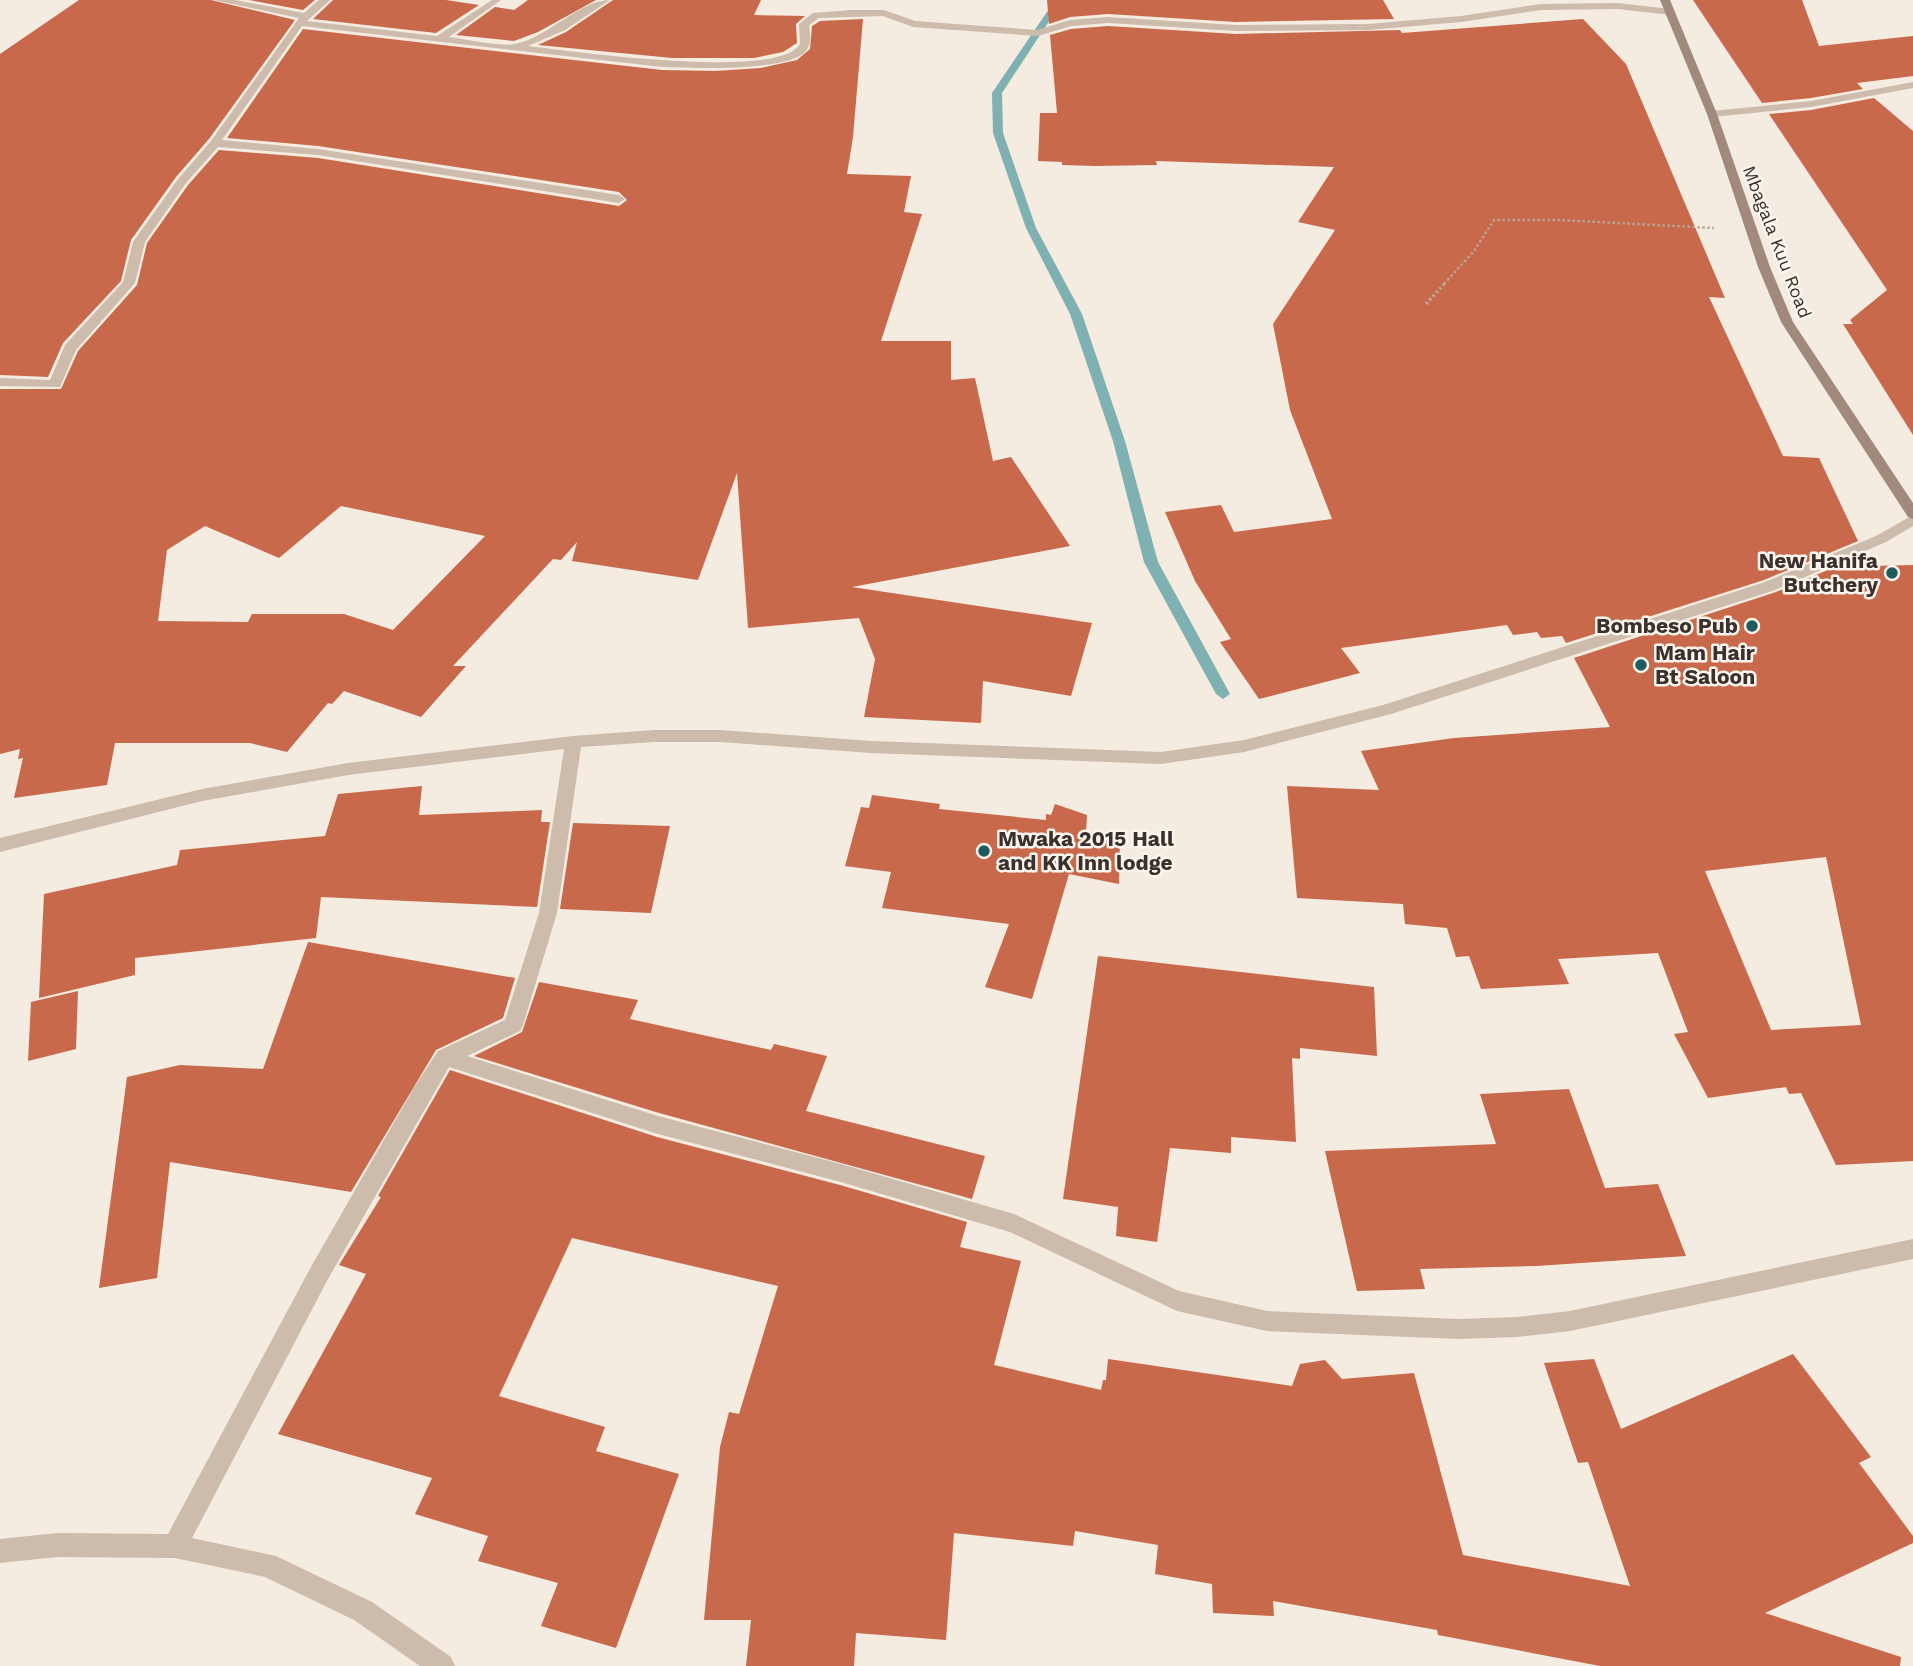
<svg xmlns="http://www.w3.org/2000/svg" width="1913" height="1666" viewBox="0 0 1913 1666" font-family="'Work Sans',sans-serif">
  <style>
    .lines { fill: none; stroke-linecap: round; stroke-linejoin: round }
    .stream { fill: #7fb0b2; fill-rule: evenodd }
    .building { fill: #c8694b; fill-rule: evenodd }
    .path-far1 { stroke: #b9a596; stroke-width: 2.5; stroke-dasharray: 2.5 2.5; stroke-linecap: butt }
    .path { stroke: #b9a596; stroke-width: 3.5; stroke-dasharray: 2.5 2.5; stroke-linecap: butt }
    .street { fill: #cdbbac; fill-rule: evenodd }
    .secondary { fill: #a18a7d; fill-rule: evenodd }
    .poi-dot { fill: #1f5a5e; stroke: #fbf5ee; stroke-width: 2.5 }
    .labels { text-anchor: middle; stroke-width: 5; stroke-linejoin: round; paint-order: stroke }
    .far-street-label { font-size: 18px; fill: #3b302b; stroke: #fbf5ee }
    .poi-label { font-size: 21px; font-weight: bold; fill: #3b302b; stroke: #fbf5ee; text-anchor: end }
  </style>
  <rect width="100%" height="100%" fill="#f4ebe1"/>
  <g class="lines">
    <path class="stream" d="M1055,0H1063L1002,93L1003,133L1036,228L1082,314L1125,441L1158,562L1230,694L1223,699L1216,694L1144,562L1113,441L1070,314L1026,228L993,133L992,93Z"/>
  </g>
  <path class="building" d="M79,0H211L295,20L209,139L176,177L131,240L121,281L63,343L48,377L0,375V54Z
    M249,0H315L303,10Z
    M333,0H446L479,5L436,33L313,19Z
    M528,0H596L538,32L514,41L456,35L495,7L514,10Z
    M613,0H761L754,15L805,16L796,24L797,43L783,52L754,58H672L538,45L566,32Z
    M1047,0H1383L1394,19L1236,22L1108,14L1070,17L1049,24Z
    M1693,0H1802L1819,46L1913,36V76L1857,83L1863,89L1811,98L1762,103Z
    M863,19L853,137L847,174L911,176L904,212L922,214L881,341H951V380L975,378L993,461L1011,457L1070,546L852,587L1092,623L1071,696L983,681L981,723L864,717L875,659L859,618L748,628L737,473L698,580L572,561L577,542L561,560L553,559L453,666H466L421,717L344,691L332,704L328,703L287,752L250,743H115L107,785L14,798L23,758L18,759L20,749L0,754V389H61L78,351L137,285L147,243L188,185L219,150L318,158L619,206L627,200L619,192L318,146L227,138L303,29L662,70L715,71L761,68L797,60L810,49L812,26L820,21ZM341,506L485,536L393,630L344,614H252L248,622L158,621L167,550L205,526L279,558Z
    M1583,19L1626,64L1725,298L1709,297L1783,456L1819,458L1858,541L1764,580L1566,643L1562,636L1541,638L1537,632L1513,635L1507,625L1341,648L1360,673L1259,699L1220,642L1231,639L1195,581L1165,512L1221,505L1234,532L1332,519L1290,410L1273,324L1335,230L1298,222L1334,167L1156,161L1157,165L1095,166L1062,165V162L1038,161L1040,113H1057L1050,35L1071,29L1108,26L1236,34L1400,30L1402,33Z
    M1874,98L1913,131V435L1843,324H1853L1850,320L1887,290L1769,114L1811,110Z
    M1865,554L1870,566L1913,565V1161L1836,1165L1801,1093L1789,1094L1786,1087L1708,1098L1674,1034L1688,1032L1658,953L1558,959L1569,984L1481,989L1469,956L1456,957L1447,928L1405,924L1403,904L1297,898L1287,786L1379,790L1361,751L1454,738L1610,727L1574,658L1776,592ZM1826,857L1861,1025L1771,1030L1705,871Z
    M422,786L419,815L542,810L541,822H550L537,907L321,897L316,938L135,958V975L39,998L44,894L177,865L180,850L325,836L338,794Z
    M872,795L940,804L939,809L1046,820V814L1051,815L1055,804L1087,815L1086,832L1120,836L1119,884L1069,874L1032,999L985,987L1009,924L882,908L891,872L845,866L861,807L869,808Z
    M573,823L670,826L651,913L560,909Z
    M308,942L515,978L503,1018L436,1050L351,1192L170,1162L157,1278L99,1288L127,1077L180,1065L263,1069Z
    M1098,956L1374,987L1377,1056L1300,1048V1059L1292,1058L1296,1142L1231,1137V1153L1170,1148L1157,1242L1116,1236L1118,1207L1063,1199Z
    M539,982L638,1000L630,1019L771,1050L774,1044L827,1056L806,1111L985,1156L972,1199L659,1113L474,1056L522,1032Z
    M78,991L76,1049L28,1061L31,1002Z
    M450,1070L657,1137L840,1185L967,1222L960,1247L1021,1261L994,1365L1101,1390L1103,1380H1106L1108,1359L1292,1386L1300,1364L1325,1360L1342,1379L1414,1373L1463,1555L1630,1586L1588,1462L1578,1463L1544,1363L1594,1359L1621,1429L1793,1354L1871,1457L1859,1463L1913,1536V1543L1765,1613L1901,1657L1900,1666H1600L1438,1635L1437,1630L1273,1601L1274,1616L1213,1613L1212,1584L1155,1574L1158,1545L1075,1531L1073,1546L954,1533L946,1640L856,1633L854,1666H746L751,1620H704L720,1447L729,1412L739,1414L778,1286L572,1238L499,1396L605,1427L596,1451L679,1474L616,1648L541,1626L558,1583L478,1561L488,1536L415,1514L432,1478L278,1434L366,1274L339,1265L381,1197L378,1196Z
    M1569,1089L1605,1188L1658,1184L1686,1256L1536,1266L1420,1269L1425,1289L1357,1291L1325,1151L1496,1144L1480,1094Z"/>
  <g class="lines">
    <path class="path-far1" d="M1444,284L1474,251L1494,220H1560L1714,228"/>
    <path class="path" d="M1426,304L1445,283"/>
    <path class="street" d="M214,0H235L304,13L319,0H330L307,21L437,36L492,0H501L449,37C464,39 502,47 515,44C547,38 580,0 610,0L565,30L528,46C571,51 779,81 800,44L799,24L813,13L851,10H884L915,21L1037,30L1070,20L1108,17L1236,25L1368,24L1461,16L1541,4L1617,3L1671,9L1676,12L1671,15L1617,9L1541,10L1461,22L1368,30L1236,31L1108,23L1071,26L1038,36L913,27L883,16L819,18L809,25C810,34 812,43 806,51C789,72 690,68 662,67L302,26L222,140L318,149L619,195L625,199L619,203L318,155L218,147L186,183L145,242L135,283L76,350L60,387L0,386V378L50,380L65,345L123,282L133,242L178,179L211,141L299,18Z
      M1913,82V88L1811,107L1712,117L1707,114L1712,111L1811,101Z
      M1913,515V526L1886,542L1775,590L1391,714L1244,752L1161,764L871,753L721,742H654L581,747L557,913L523,1025L520,1031L467,1056L658,1116L841,1164L1014,1214L1179,1291L1267,1311L1459,1319L1517,1317L1570,1311L1913,1239V1259L1570,1331L1517,1337L1459,1339L1267,1331L1177,1311L1010,1232L841,1182L658,1134L449,1067L328,1279L192,1538L276,1556L372,1602L451,1657L455,1666H420L354,1620L265,1577L175,1558L57,1557L0,1563V1539L57,1533L168,1534L312,1265L415,1086L438,1051L505,1020L539,913L564,749L348,775L202,801L0,852V838L202,789L348,763L573,736L654,730H721L871,741L1161,752L1244,740L1383,705L1765,582L1876,536Z"/>
    <path class="secondary" d="M1660,0H1670L1717,114L1770,267L1793,322L1913,503V519L1908,517L1781,322L1758,267L1707,114Z"/>
  </g>
  <g class="poi-dot">
    <circle cx="1892" cy="573" r="7"/>
    <circle cx="1752" cy="626" r="7"/>
    <circle cx="1641" cy="665" r="7"/>
    <circle cx="984" cy="851" r="7"/>
  </g>
  <g class="labels">
    <g class="far-street-label">
      <text transform="translate(1777 242) rotate(69)" y="6">Mbagala Kuu Road</text>
    </g>
    <g class="poi-label">
      <text x="1878" y="568">New Hanifa<tspan x="1878" dy="24">Butchery</tspan></text>
      <text x="1738" y="633">Bombeso Pub</text>
      <text x="1655" y="660" text-anchor="start">Mam Hair<tspan x="1655" dy="24">Bt Saloon</tspan></text>
      <text x="998" y="846" text-anchor="start">Mwaka 2015 Hall<tspan x="998" dy="24">and KK Inn lodge</tspan></text>
    </g>
  </g>
</svg>
